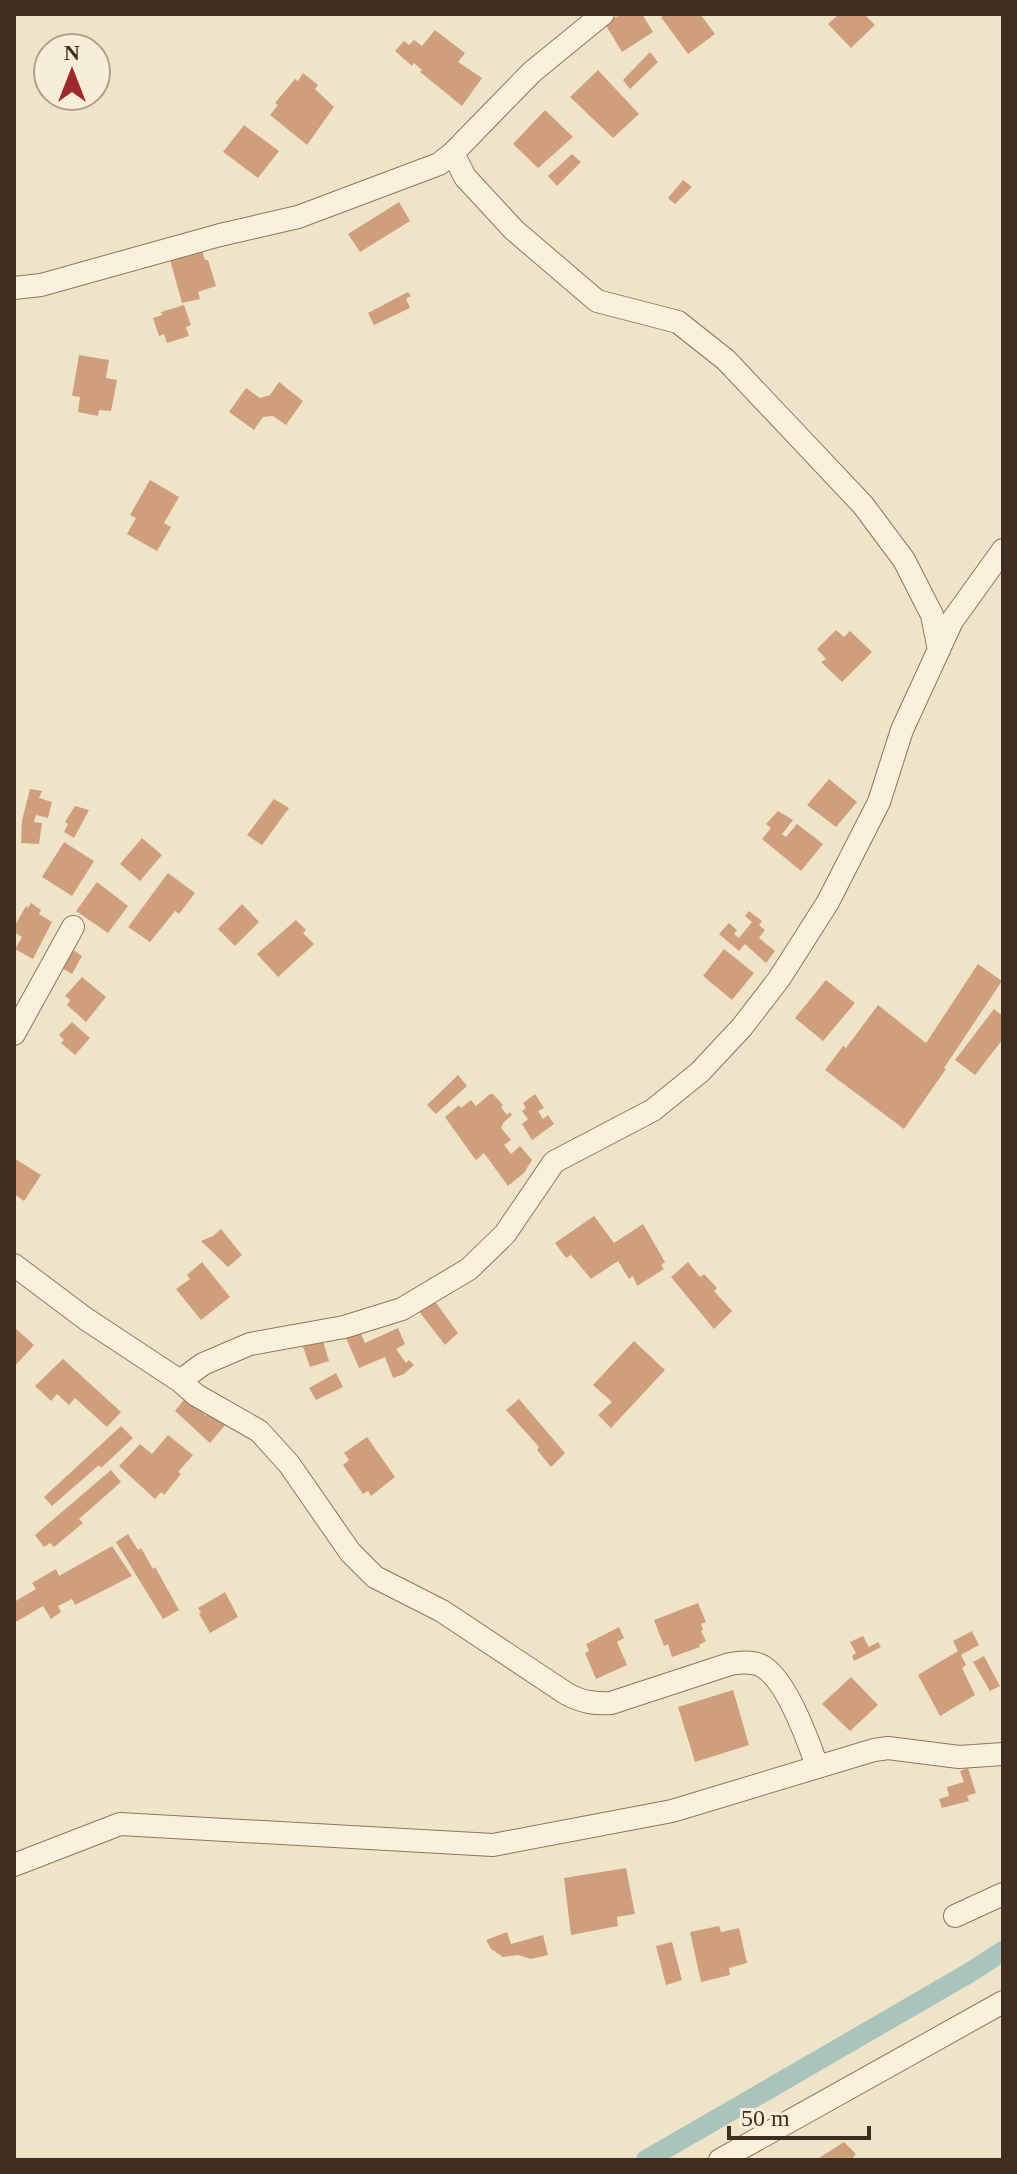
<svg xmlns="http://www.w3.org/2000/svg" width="1017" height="2174" viewBox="0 0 1017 2174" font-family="Georgia,serif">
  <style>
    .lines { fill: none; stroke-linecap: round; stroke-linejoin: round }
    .canal { stroke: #a9c4bc; stroke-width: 20 }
    .building { fill: #cf9f7d }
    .minor-casing { stroke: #8d765c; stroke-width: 24 }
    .minor { stroke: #faf1dc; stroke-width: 22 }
  </style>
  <rect width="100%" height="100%" fill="#f0e4c8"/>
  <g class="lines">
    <path class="canal" d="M646,2160L969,1973L1003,1951"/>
  </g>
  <path class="building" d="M621,14H642L653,32L622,52L605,24Z
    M666,14H700L715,34L688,54L661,17Z
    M839,14H864L875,25L851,48L828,24Z
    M435,30L465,53L458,62L482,78L462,106L420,72L422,70L414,63L412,66L395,51L404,41L409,45L414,40L422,46Z
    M650,52L658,62L630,89L623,80Z
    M598,70L639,114L613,138L570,97Z
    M303,73L318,85L315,89L334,107L307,145L270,115L278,105L275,103L295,79L298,81Z
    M545,110L573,137L538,168L513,144Z
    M244,125L279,151L258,178L223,152Z
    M572,154L581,162L557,186L548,176Z
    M683,180L692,187L675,204L668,198Z
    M399,202L410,221L360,252L348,234Z
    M201,248L205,260H208L216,286L198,292L200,299L182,303L169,256Z
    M408,292L411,296L406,299L410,308L374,325L368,313Z
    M184,305L191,325L186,327L189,336L167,343L164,334L159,336L153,318L162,315L161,312Z
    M79,355L109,360L106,378L117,380L111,411L99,410L98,416L78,412L80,397L72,396Z
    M279,382L303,401L286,425L273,416L263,417L254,430L229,412L246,388L260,398L270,395Z
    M150,480L179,497L164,523L171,527L157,551L127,534L136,518L130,515Z
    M836,630L844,637L850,631L872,652L842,682L821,662L826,659L817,649Z
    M829,779L857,802L836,827L807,805Z
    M30,789L42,791L39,798L52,802L48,818L36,815L34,822L42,823L39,844L21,843L22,821Z
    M274,799L289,808L262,845L247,835Z
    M75,806L89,810L74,838L64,832L68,824L65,822Z
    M778,811L793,820L782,834L786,837L797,824L823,844L801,871L762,839L771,828L766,824Z
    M142,838L162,855L140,881L120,864Z
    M64,842L94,861L72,896L42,877Z
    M168,873L195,893L179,914L175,911L150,942L128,927Z
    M97,882L128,906L108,933L76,911Z
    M31,903L41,910L39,914L52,922L33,959L15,949L22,937L14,932V927L26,906L28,908Z
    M242,904L259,922L235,946L218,929Z
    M749,911L762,921L759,925L765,930L759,938L775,951L766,963L745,944L739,951L719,934L729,923L737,930L734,934L739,938L752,922L745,916Z
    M296,920L306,930L303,933L314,944L278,977L257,954Z
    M66,945L82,956L72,974L55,964Z
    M724,949L754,973L732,1000L703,976Z
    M978,964L1002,981L944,1068L946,1069L904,1129L825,1070L843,1046L846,1048L878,1005L926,1043Z
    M82,977L106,997L86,1022L67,1005L70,1000L65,996Z
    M826,980L855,1003L823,1041L795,1018Z
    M994,1009L1003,1016V1039L975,1075L955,1060Z
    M72,1022L90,1038L75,1055L61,1043L64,1040L59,1035Z
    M458,1075L467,1086L436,1114L427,1105Z
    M490,1094H493L503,1105L501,1107L507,1115L510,1112L512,1115L504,1122L501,1128L511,1140L504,1145L511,1154L520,1146L532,1160L524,1173L508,1186L484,1153L476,1160L472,1155L445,1117L459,1105L461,1108L471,1100L476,1106Z
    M535,1094L544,1108L538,1111L543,1119L548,1115L554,1124L532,1140L522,1124L528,1119L522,1111L526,1108L523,1103Z
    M14,1158L41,1175L24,1201L14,1194Z
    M594,1216L614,1243L643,1224L665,1262L661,1265L664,1269L637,1286L633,1276L629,1279L618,1261L591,1279L571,1255L566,1258L555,1243Z
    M221,1229L242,1255L228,1267L201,1241L213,1236Z
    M202,1262L230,1297L201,1320L176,1289L190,1279L187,1275Z
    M688,1262L700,1277L704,1274L717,1288L714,1291L732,1311L714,1329L671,1277Z
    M431,1296L458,1333L445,1345L414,1305Z
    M357,1325L365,1343L398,1328L405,1344L396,1349L406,1363L409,1360L414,1365L404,1374L393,1378L385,1357L359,1368L343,1331Z
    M14,1327L34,1345L14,1367Z
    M322,1338L329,1361L310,1367L302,1344Z
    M634,1341L665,1370L611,1428L598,1415L612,1402L593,1385Z
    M63,1359L121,1412L107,1427L75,1398L69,1405L57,1394L51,1401L35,1386Z
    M336,1373L343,1387L316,1400L309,1388Z
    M186,1397L206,1416L211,1411L226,1424L210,1443L175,1411Z
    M519,1399L565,1453L551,1467L537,1450L539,1447L506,1410Z
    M121,1426L133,1438L101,1468L99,1465L52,1506L44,1497Z
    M168,1435L193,1455L178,1472L181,1474L164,1495L161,1492L155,1499L119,1466L140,1444L152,1454Z
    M367,1437L395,1477L371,1496L368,1491L363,1494L343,1465L349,1460L344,1453Z
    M111,1470L121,1482L79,1519L83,1523L54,1547L50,1543L44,1547L35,1535Z
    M128,1534L138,1550L141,1548L153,1569L155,1567L179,1610L163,1619L116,1542Z
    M112,1546L132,1576L75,1605L72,1599L58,1606L61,1612L51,1619L43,1606L14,1623V1602L36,1589L32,1583L56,1569L59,1576Z
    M225,1592L238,1617L210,1633L199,1614L201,1613L198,1608Z
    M698,1603L706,1622L701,1624L703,1630L701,1631L706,1641L699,1645L700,1647L672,1657L668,1644L664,1646L654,1620Z
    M619,1627L624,1638L617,1642L627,1665L596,1679L585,1653L589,1651L586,1644Z
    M972,1631L979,1645L961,1655L966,1665L962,1668L975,1695L940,1716L918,1675L958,1651L953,1641Z
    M863,1636L869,1647L878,1642L881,1647L854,1661L852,1656L856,1653L850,1642Z
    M984,1656L1000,1686L990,1691L973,1662Z
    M851,1677L878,1705L850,1731L822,1704Z
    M733,1690L749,1745L695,1762L678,1707Z
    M968,1768L976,1793L967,1796L969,1801L942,1808L939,1799L949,1796L947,1787L964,1782L960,1771Z
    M626,1868L635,1914L617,1917L618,1926L571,1935L564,1878Z
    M719,1926L721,1932L739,1928L747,1963L729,1968L730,1975L701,1982L690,1932Z
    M507,1932L511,1944L543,1935L548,1955L531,1959L518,1955L503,1957L491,1949L486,1940Z
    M672,1942L682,1980L666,1985L656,1946Z
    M844,2142L856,2154L851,2160H816Z"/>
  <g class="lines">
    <g class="minor-casing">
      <path id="minor" d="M453,153L465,177L514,230L597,301L678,322L726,360L863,505L904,560L932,615L939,650
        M14,288L41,285L220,235L298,217L439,164L453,153L532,72L603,14
        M14,1034L73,927
        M14,1265L86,1319L180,1381L196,1395L259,1431L289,1464L350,1552L375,1577L442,1611L567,1694C582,1702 594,1704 611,1703L730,1664C741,1662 752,1661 762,1666C786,1679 808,1740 817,1766
        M180,1381L203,1364L250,1344L344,1327L402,1309L469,1269L505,1234L554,1162L653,1110L700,1072L742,1027L779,979L828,902L879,802L902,730L952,621L1003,550
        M14,1865L120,1824L493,1845L672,1811L874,1750L888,1748L959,1757L1003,1754
        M955,1916L1003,1894
        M720,2160L1003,2002"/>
    </g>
    <use href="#minor" class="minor"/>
  </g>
  <rect width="1017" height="2174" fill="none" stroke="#3d2e20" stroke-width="32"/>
  <g transform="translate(72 72)"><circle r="38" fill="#f7eed8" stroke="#ada18e" stroke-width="2"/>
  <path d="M0-6L14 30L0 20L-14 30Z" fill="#9e2a2b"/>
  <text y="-12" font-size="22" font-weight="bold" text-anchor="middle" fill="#3d2e20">N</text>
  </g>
  <path d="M729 2126v12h140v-12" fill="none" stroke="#3d2e20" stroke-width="4"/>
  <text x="741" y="2126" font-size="24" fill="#3d2e20" stroke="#f7eed8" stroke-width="6" paint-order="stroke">50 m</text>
</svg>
